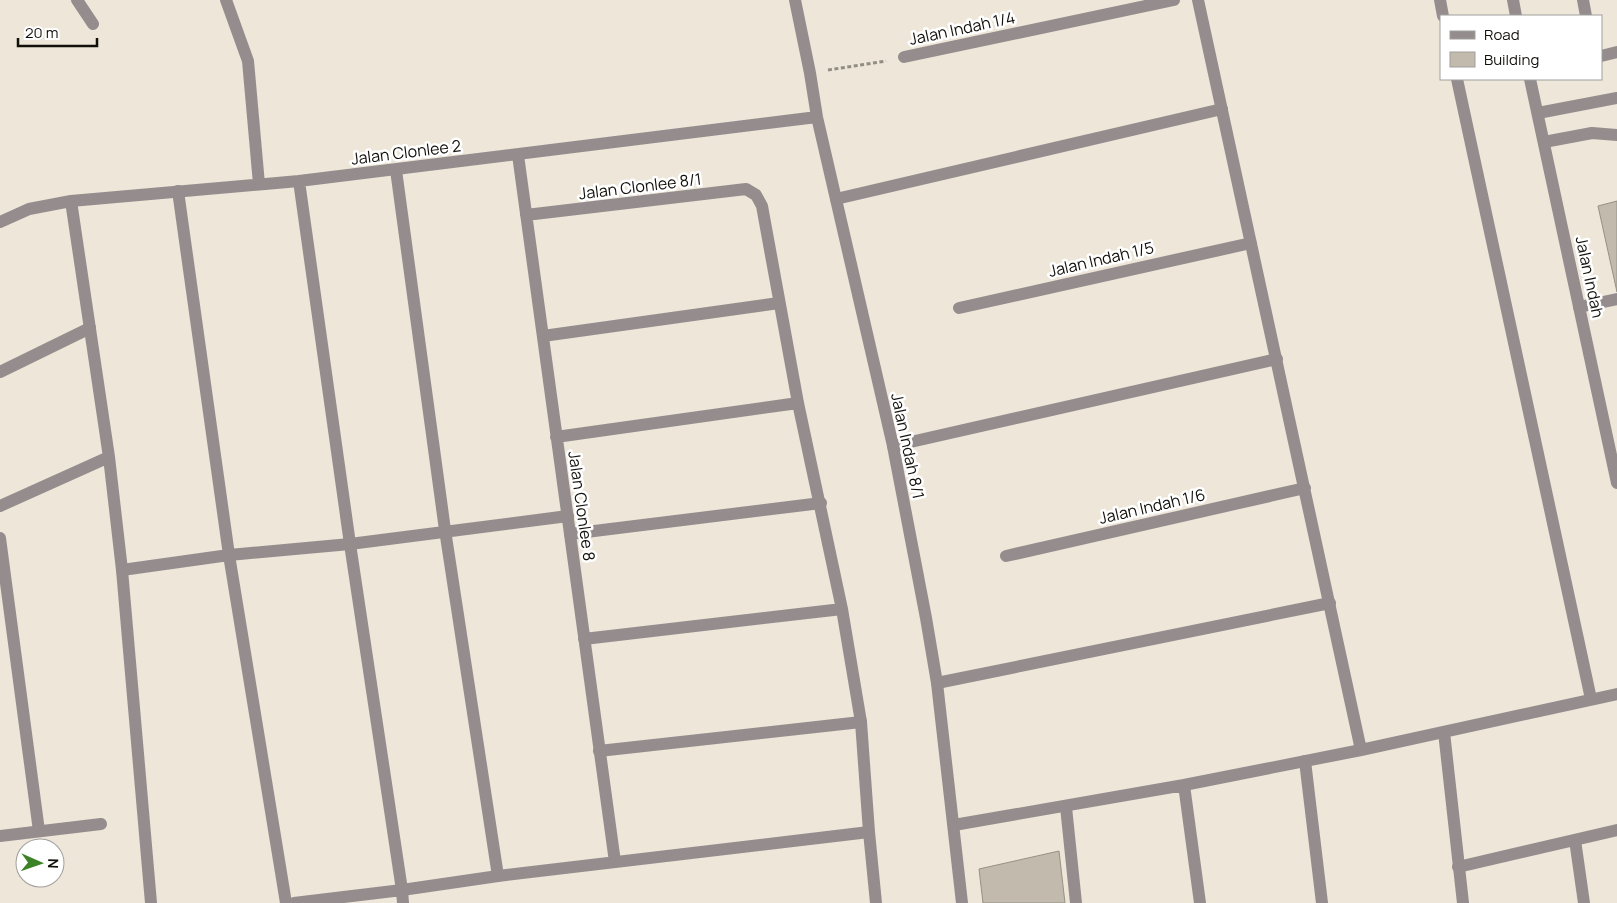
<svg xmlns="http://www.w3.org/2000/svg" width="1617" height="903" viewBox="0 0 1617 903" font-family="Manrope,sans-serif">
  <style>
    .building { fill: #c2baad; stroke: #979084 }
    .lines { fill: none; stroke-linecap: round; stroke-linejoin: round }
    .path { stroke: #928d83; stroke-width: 3; stroke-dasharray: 4 2.5; stroke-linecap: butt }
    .lane { stroke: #958d8d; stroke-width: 12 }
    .street { stroke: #958d8d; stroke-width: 12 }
    .labels { text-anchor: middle; stroke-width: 5; stroke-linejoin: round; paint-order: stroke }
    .street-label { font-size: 16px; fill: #12100b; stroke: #fff }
  </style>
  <rect width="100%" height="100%" fill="#ede6d9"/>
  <path class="building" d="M1617,201V292L1598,206Z
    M1059,851L1065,903H983L979,869Z"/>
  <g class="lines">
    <path class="path" d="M828,70L886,61"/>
    <path class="lane" d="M77,0L93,24
      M396,170L445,530L498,876
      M178,191L229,555L286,903
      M836,199L1222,109
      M1579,307L1617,299
      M543,336L779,303
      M0,372L90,328
      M893,446L1277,359
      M570,534L821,503
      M0,538L39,831
      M122,570L229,555L350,544L568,516
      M937,683L1330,603
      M599,751L861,722
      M1305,761L1322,903
      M1066,807L1076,903
      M1575,840L1584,903
      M1458,867L1617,830"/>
    <path class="street" d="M226,0L248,61L259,184
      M795,0L810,73L817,117L893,446L926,618L937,683L962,903
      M1198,0L1361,750
      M1440,0L1443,16
      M1513,0L1516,16
      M1583,0L1586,16
      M1601,56L1617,52
      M904,57L1174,0
      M1457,79L1591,699
      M1530,79L1617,483
      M1538,113L1617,98
      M1544,142L1592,133L1617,135
      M518,155L615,862
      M71,201L109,457L122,570L151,903
      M0,222L29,209L71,201L299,181L817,117
      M959,308L1251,243
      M556,437L798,403
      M0,506L109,457
      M1006,556L1305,488
      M584,639L842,609
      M1444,732L1463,903
      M1184,785L1200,903
      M954,825L1184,785L1361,750L1617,694
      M869,832L876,903
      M0,836L101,824
      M294,903L402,890L350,544L299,181
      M403,903L402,890L498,876L869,832L861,722L842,609L798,403L762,206L756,195L746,189L526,215"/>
  </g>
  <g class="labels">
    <g class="street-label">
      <text transform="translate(962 28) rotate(-12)" y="6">Jalan Indah 1/4</text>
      <text transform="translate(406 152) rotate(-7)" y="6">Jalan Clonlee 2</text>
      <text transform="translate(640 186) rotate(-7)" y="6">Jalan Clonlee 8/1</text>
      <text transform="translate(1101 259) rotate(-13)" y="6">Jalan Indah 1/5</text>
      <text transform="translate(1590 277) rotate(78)" y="6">Jalan Indah</text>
      <text transform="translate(908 446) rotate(78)" y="6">Jalan Indah 8/1</text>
      <text transform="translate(582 506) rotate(82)" y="6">Jalan Clonlee 8</text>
      <text transform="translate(1152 506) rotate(-13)" y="6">Jalan Indah 1/6</text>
    </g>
  </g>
  <rect x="1440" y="15" width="162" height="65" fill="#ffffff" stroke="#a09f9d"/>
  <rect x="1450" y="31" width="25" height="8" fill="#958d8d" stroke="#a09f9d"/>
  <text x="1484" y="40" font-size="15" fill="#12100b">Road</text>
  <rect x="1450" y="52" width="25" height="15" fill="#c2baad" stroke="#a09f9d"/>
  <text x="1484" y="65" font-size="15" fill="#12100b">Building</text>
  <g transform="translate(40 863) rotate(92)"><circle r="24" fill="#ffffff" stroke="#a09f9d"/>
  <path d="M0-4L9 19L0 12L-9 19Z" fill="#3c8226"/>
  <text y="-8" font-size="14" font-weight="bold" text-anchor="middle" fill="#12100b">N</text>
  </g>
  <path d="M18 38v8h79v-8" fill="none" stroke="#12100b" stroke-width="2.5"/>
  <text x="25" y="38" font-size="15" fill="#12100b" stroke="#ffffff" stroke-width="4" paint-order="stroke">20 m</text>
</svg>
